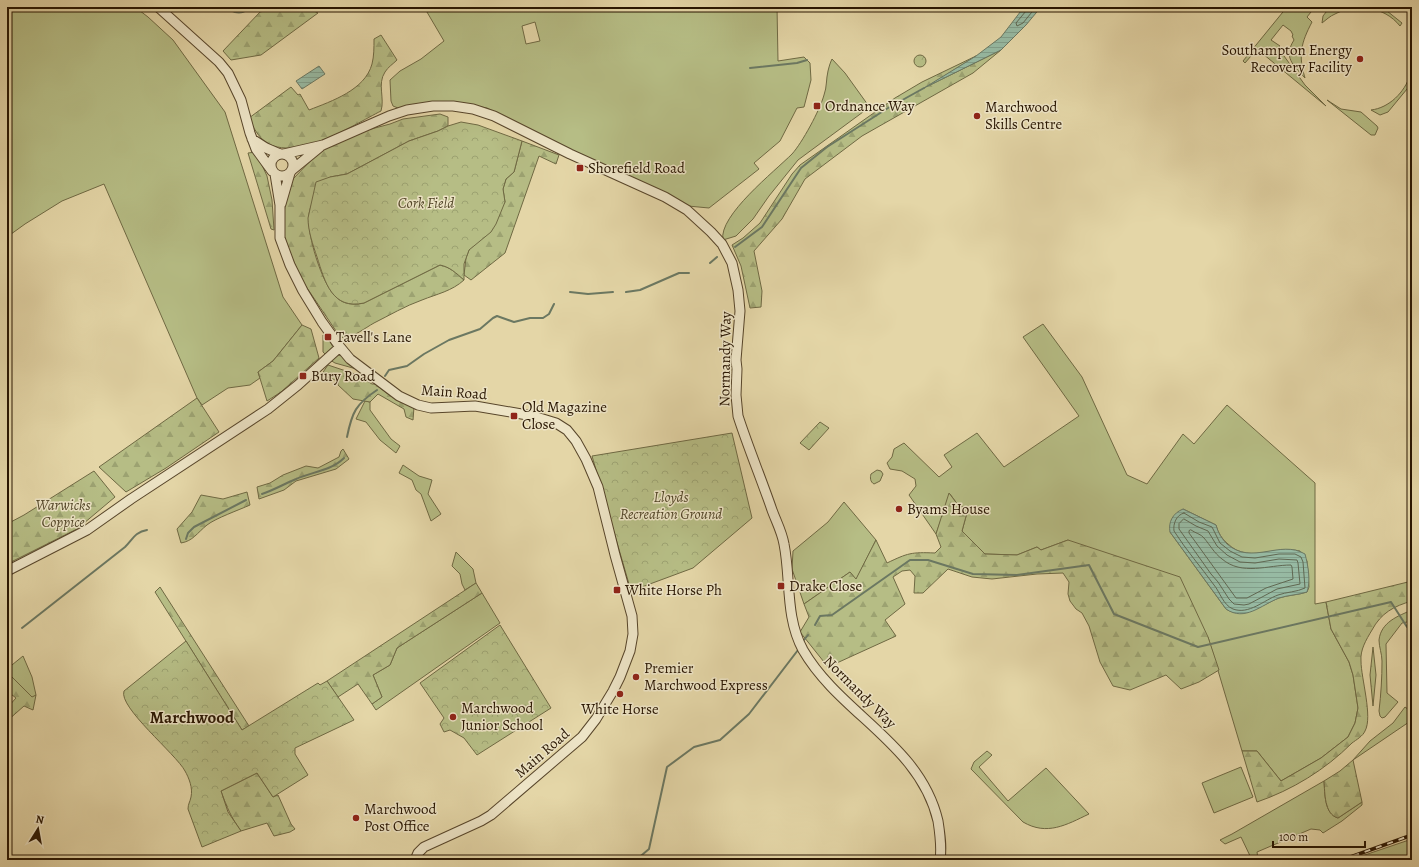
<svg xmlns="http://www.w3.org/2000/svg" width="1419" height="867" viewBox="0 0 1419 867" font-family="Alegreya,serif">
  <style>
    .green { fill: #b6bd85; stroke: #6f6943; fill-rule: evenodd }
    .forest { fill: url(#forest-firs); stroke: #6f6943 }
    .park { fill: url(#park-crowns); stroke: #6f6943 }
    .water { fill: url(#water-rules); stroke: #6b7862 }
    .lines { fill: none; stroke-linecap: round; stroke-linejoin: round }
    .shore { stroke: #606852; stroke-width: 1 }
    .stream { stroke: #6b7862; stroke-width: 2 }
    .minor-casing { stroke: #57452a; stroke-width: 11 }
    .minor { stroke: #ede4c6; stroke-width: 9 }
    .rail-casing { stroke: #281501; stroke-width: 3.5 }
    .rail { stroke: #ede4c6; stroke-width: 2; stroke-dasharray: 6; stroke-linecap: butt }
    .poi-dot { fill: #8f2418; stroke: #ede4c6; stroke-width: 1.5 }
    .labels { text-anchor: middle; stroke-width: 3; stroke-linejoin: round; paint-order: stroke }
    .poi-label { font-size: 15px; fill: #281501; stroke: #ede4c6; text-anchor: start }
    .park-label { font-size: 15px; font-style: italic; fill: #534729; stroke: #ede4c6 }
    .street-label { font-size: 15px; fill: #281501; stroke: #ede4c6 }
    .quarter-label { font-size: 17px; font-weight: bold; fill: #281501; stroke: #ede4c6 }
  </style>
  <defs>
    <pattern id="forest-firs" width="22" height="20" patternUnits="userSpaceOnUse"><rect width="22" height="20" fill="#b6bd85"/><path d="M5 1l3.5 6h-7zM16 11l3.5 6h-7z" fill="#9ca271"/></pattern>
    <pattern id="park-crowns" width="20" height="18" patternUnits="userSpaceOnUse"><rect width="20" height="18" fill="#b6bd85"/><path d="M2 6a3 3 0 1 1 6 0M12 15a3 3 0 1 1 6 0" fill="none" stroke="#9ca271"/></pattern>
    <pattern id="water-rules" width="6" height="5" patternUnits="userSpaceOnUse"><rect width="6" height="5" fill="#97baa3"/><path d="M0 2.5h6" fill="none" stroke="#829f8b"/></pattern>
  </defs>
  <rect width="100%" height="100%" fill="#e4d6a7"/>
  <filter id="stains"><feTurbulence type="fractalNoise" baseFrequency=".005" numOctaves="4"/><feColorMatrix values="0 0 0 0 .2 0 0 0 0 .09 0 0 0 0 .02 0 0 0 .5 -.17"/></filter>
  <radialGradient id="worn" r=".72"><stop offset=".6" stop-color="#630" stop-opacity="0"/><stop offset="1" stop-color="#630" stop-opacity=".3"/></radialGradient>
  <path class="green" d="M7,7H135L148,17L173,40L225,112L283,297L302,325L273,361L258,372L260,378L250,385L228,388L202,405L197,398L104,184L62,201L25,224L7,237Z
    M424,7H777L778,61L804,57L810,63L811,80L804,107L797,108L780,141L754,163L759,169L709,208L688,206L537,134L487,108L457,103L418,104L398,108L393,106L391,101L390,80L400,71L421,59L444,41ZM535,22L540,41L526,44L522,26Z
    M1287,7H1315L1307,17L1312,22C1301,43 1298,55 1305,78C1293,65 1283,57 1294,40L1292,36L1293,35L1291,31L1283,25L1271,40L1280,46L1277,49L1284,56L1305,85L1326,106L1257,49L1245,63L1243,61Z
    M1330,7H1382L1402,23L1400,26C1384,6 1356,3 1335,14C1330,16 1326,20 1322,23L1323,16Z
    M832,59L845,73L868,105L863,112L798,160L769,196L753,219L736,236L723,240C718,216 775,171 792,154C802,143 820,110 824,95C827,87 826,79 828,71C829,67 830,63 832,59Z
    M1412,62V83L1388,112L1380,115L1371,110C1389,108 1405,92 1410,75C1412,71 1412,66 1412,62Z
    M1327,100L1341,109L1361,112L1377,126L1378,128L1375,135H1371Z
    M1043,324L1082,377L1127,475L1147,484L1183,434L1194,444L1227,405L1315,483V604L1326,602L1331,629L1349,662L1353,675L1358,708L1355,723L1348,737L1321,758L1281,781L1257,751H1242L1208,637L1068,540L1041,550L1037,547L1017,555L985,554L962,531L968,509L958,505L950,494L936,534L909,495L916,486L915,479L902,471L890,469L887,463L892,457L894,449L904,443L939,477L952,467L944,455L977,433L1004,467L1079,416L1023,337ZM1183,509L1216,525C1218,533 1222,539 1228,544C1249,564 1274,545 1300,551L1307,561L1309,587L1307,592C1298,595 1288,595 1279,598C1263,604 1243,620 1226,609L1170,532Z
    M323,335L329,340L333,347L326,355L323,352Z
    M338,355L342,356L360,370L335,363L330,360Z
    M365,401L370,402V410L391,439L400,446L396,453L380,440L366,422L356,419Z
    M403,465L419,476L432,480L428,494L441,514L431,521L421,494L416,490L412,480L399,473Z
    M877,470L881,471L883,474L880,481L874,484C870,482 870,477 871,474Z
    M844,502L876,540L856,580L850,572L804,604L792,569L793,551L828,522Z
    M456,552L473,569L476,583L465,590L462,584L460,574L452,566Z
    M482,593L500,623L376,710L372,704L382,697L373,675L390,665L397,648Z
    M1412,610V621L1402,623L1386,644L1387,693L1398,702L1385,717L1382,718L1380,716L1379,711C1381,694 1382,678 1382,661C1382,654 1379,647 1379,640C1381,622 1398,616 1412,610Z
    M23,656L32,677L36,695L32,698L7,672V669Z
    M1405,707L1412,712V720L1353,760L1370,741L1393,723Z
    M987,751L992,755L979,767L1008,801L1046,768L1089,814C1066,825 1047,836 1023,822L971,769L974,762Z
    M1241,767L1253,797L1214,813L1202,783Z
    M1324,781C1325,793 1324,814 1338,818L1362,802V805L1342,821L1323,833L1320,830L1311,829L1257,852L1258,859L1252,860L1241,837L1225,844L1220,840L1232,834Z
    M1412,839V860H1350Z"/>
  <path class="forest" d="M281,7H306L318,13L261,55L231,60L223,51L260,12Z
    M381,35L397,60C393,64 388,67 385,72C377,84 385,98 381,111C353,125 291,166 262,139C256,133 252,125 249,118L291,87L298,95L300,94L309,110C332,101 365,90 372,64C374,56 374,48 374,39Z
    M1001,50L973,73L862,136L805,179L782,219L754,251L762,291L761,307L750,308L741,266L732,245L743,238L760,223L792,174L800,165L895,98L922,82L976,56L930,85Z
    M440,114L448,117V126L438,131L409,141L347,174L330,177C322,188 311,200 309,214C306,232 322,285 336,297C344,305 354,305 364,303L440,265C450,267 456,273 464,280C452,291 437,294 422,300C405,306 390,315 374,323C365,328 354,337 343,338L336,331L301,279L286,243L283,230L284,213L287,193L293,179L317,154L325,148L360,132L390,124L403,119Z
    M522,141L559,155L556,164L539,156L505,253L471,280L464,275L466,258L469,250L476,243L505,202L503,189L506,179L514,172Z
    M256,152L267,176L272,200L274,230L271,229L248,153Z
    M302,325L311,329L319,358L281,392L267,401L258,372L273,361Z
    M328,365L355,374L372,384H375L388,394L414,407L413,420L406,417L404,409L378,394L370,402L353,399L338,385V381L321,375Z
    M197,398L219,432L166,468L126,492L99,467Z
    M343,449L349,459L336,469L296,481L284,490L259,499L257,487L270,483L283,475L306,466L318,468L339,457L341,451Z
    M94,471L115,497L77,529L7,564V524L24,515Z
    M247,492L250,505C239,510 216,518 207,525C197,533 193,541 181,543L177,529L192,512L201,495L223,499Z
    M949,493L958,505L968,509L962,531L985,554L1017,555L1037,547L1041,550L1068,540L1180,577L1208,637L1219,670L1199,682L1181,689L1166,675L1130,690L1113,686L1100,662L1089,626L1082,613L1076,609L1070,601L1068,594L1069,582L1063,573L1037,574L992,579L972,577L948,569L923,593H914L915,576L910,570L902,571L893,577L905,604L885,620L896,636L828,667L800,632L809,617L804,604L850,572L856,579L876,540L887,563C908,553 911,552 935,553L941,547L936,534Z
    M1412,581V601C1394,606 1381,613 1372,630C1366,640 1360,650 1361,661C1361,678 1373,717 1365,731C1363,736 1356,740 1352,743C1325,770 1292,790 1257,802L1242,751H1257L1281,781L1321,758L1348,737L1355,723L1358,708L1353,675L1349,662L1331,629L1326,602Z
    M476,583L482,593L397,648L390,665L373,675L382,697L372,704L358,684L338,697L327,681Z
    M160,587L249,726L242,730L155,592Z
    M1373,647L1376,675L1373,706L1370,675Z
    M7,672L32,697L36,695L33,710L24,706L7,721V708L16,698L7,691Z
    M1353,760L1362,802L1338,818C1324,814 1325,793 1324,781L1340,771Z
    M257,773L273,797L278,795L291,824L295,829L290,832L274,836L267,823L241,831C231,817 227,808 221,791Z"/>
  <path class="park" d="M914 61a6 6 0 1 1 12 0a6 6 0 1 1-12 0Z
    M461,122L478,125L522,141L514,172L506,179L503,189L505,202L496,224L491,232L469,250L464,264V280C456,273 450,267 440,265L364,303C332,310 325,282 317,257C313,245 308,231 308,218L316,182L330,177L347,174L409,141L438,131L448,126Z
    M820,422L829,428L809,450L800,443Z
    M732,433L752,518L693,568L631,591L592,456Z
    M500,625L551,708L477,755L464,738L450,730L444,732L440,724L444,718L420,683Z
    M186,641L242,730L318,683L320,685L327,681L354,720L295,748V754L308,775L273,797L257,773L221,791L228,812L241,831L202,847L188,809C188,804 190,802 191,797C193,788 189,778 185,771C176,754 118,707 124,691Z"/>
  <path class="water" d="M226,7H251C244,15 234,15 226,7Z
    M1024,7H1041L1026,25L1001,50L924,88L976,56L1001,37Z
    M319,66L325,74L302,89L296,81Z
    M1183,509L1216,525C1218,533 1222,539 1227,544C1252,566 1280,539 1305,554C1308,565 1311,581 1307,592C1298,595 1288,595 1279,598C1261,605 1245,622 1226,609L1170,532C1168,522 1173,513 1183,509Z"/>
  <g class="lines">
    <path class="shore" d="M1027,7L1026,11L1016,23L1017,26L1023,23L1036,7
      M1184,513L1199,522L1212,527L1220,543L1230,551L1242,557L1255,558L1279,554H1295L1301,557L1303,562L1305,588C1297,592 1286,592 1278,595C1264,600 1249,615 1233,609C1223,605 1220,592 1214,585C1201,567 1186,550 1174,531C1173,524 1176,515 1184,513Z
      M1184,519L1196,526L1208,531L1217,546L1227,555L1240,562L1255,563L1279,559L1297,560L1298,563L1300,584L1277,589L1249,604L1244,605L1234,604L1229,599L1218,582L1211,574L1179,529V524Z
      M1191,530C1195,533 1201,534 1204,538C1210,545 1214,553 1222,559C1242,576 1268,565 1291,565L1292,567L1293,579L1266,588L1247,598H1236L1189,533V531Z"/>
    <path class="stream" d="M750,68L797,63L807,60
      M735,247L762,227L801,168L827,147L888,108L924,88
      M710,263L717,257
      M570,292L588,294L613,292
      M626,292L640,290L679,273H689
      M385,376L389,370L407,366L424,354L449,340L480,329L493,318L497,316L514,322L530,318H543L549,314L554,304
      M347,437C352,412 356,404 377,390
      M262,494C274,490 284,484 296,479C311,472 331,471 344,458
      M186,539L188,533L194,527L246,500
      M815,625L820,616L832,615L910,560H928L973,574L1017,575L1089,565L1114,614L1198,647L1391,602L1407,627L1412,626
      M22,628L125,547C133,539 135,532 147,530
      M804,640L808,635
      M636,860L649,849L667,767L694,747L720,740L749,714L798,650"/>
    <g class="minor-casing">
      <path id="minor" d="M158,7L219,62L228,73L241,100L250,133L256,149L272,171
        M252,139L266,148L280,154
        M271 165a11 11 0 1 1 22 0a11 11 0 1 1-22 0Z
        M284,154L323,145L389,116L407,110L433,106H453L473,109L494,116L570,154L665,197L687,210L711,232L722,244L732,263L738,290L740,311L736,360L737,369L736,395L738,416C748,447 761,478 772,510C776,521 782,532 784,544C791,579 785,617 803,650C840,714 920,744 938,821C940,834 942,847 940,860
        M292,170L320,147
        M275,174L280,205V238L290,265L303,291L322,322L340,347L350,359L399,396L418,405L431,408L475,406L533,416L556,423L567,430L576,441L586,459L598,487L615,555L632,616L633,634L630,651L620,677L613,691L596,719L582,737L491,815L481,821L424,847L418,853L415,860
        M281,204L290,173
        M7,571L87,530L131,499L268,409L298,385L340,347"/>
    </g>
    <use href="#minor" class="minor"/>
    <g class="rail-casing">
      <path id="rail" d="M1342,860L1412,835"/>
    </g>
    <use href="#rail" class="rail"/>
  </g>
  <g class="poi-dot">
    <circle cx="1360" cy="59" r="4"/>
    <rect x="813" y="102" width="8" height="8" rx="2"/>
    <circle cx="977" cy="116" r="4"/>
    <rect x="576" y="164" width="8" height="8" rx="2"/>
    <rect x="324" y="333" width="8" height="8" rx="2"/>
    <rect x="299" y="372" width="8" height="8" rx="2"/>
    <rect x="510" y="412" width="8" height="8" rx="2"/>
    <circle cx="899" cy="509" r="4"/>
    <rect x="777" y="582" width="8" height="8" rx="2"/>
    <rect x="613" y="586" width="8" height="8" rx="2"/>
    <circle cx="636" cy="677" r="4"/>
    <circle cx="620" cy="694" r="4"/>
    <circle cx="453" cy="717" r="4"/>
    <circle cx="356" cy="818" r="4"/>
  </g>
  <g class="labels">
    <g class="poi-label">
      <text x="1352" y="55" text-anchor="end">Southampton Energy<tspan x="1352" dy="17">Recovery Facility</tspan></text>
      <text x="825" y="111">Ordnance Way</text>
      <text x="985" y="112">Marchwood<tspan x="985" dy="17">Skills Centre</tspan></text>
      <text x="588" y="173">Shorefield Road</text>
      <text x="336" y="342">Tavell's Lane</text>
      <text x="311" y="381">Bury Road</text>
      <text x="522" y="412">Old Magazine<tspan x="522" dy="17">Close</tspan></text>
      <text x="907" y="514">Byams House</text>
      <text x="789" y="591">Drake Close</text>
      <text x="625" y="595">White Horse Ph</text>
      <text x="644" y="673">Premier<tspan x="644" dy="17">Marchwood Express</tspan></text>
      <text x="461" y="713">Marchwood<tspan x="461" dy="17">Junior School</tspan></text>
      <text x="620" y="714" text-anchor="middle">White Horse</text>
      <text x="364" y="814">Marchwood<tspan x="364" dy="17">Post Office</tspan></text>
    </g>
    <g class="park-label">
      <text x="426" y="208">Cork Field</text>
      <text x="671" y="502">Lloyds<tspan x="671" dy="17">Recreation Ground</tspan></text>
      <text x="63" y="510">Warwicks<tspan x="63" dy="17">Coppice</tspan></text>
    </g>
    <g class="street-label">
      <text transform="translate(725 359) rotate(-89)" y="5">Normandy Way</text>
      <text transform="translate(454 392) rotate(4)" y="5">Main Road</text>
      <text transform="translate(860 692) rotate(45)" y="5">Normandy Way</text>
      <text transform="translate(542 753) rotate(-41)" y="5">Main Road</text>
    </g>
    <g class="quarter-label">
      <text x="192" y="723">Marchwood</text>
    </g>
  </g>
  <rect width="1419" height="867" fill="none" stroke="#e4d6a7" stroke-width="24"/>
  <rect x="8" y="8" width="1403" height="851" fill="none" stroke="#281501" stroke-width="2"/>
  <rect x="12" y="12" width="1395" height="843" fill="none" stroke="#281501"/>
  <g transform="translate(38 829) rotate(11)" stroke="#ede4c6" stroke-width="3" paint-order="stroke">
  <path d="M0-3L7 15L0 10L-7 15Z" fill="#281501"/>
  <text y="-6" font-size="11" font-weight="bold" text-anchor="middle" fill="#281501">N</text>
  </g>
  <path d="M1273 841v6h92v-6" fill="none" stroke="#281501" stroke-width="2"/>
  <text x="1279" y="841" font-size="12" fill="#281501" stroke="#ede4c6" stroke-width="3" paint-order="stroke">100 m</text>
  <rect width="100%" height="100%" filter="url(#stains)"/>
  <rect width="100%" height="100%" fill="url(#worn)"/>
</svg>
